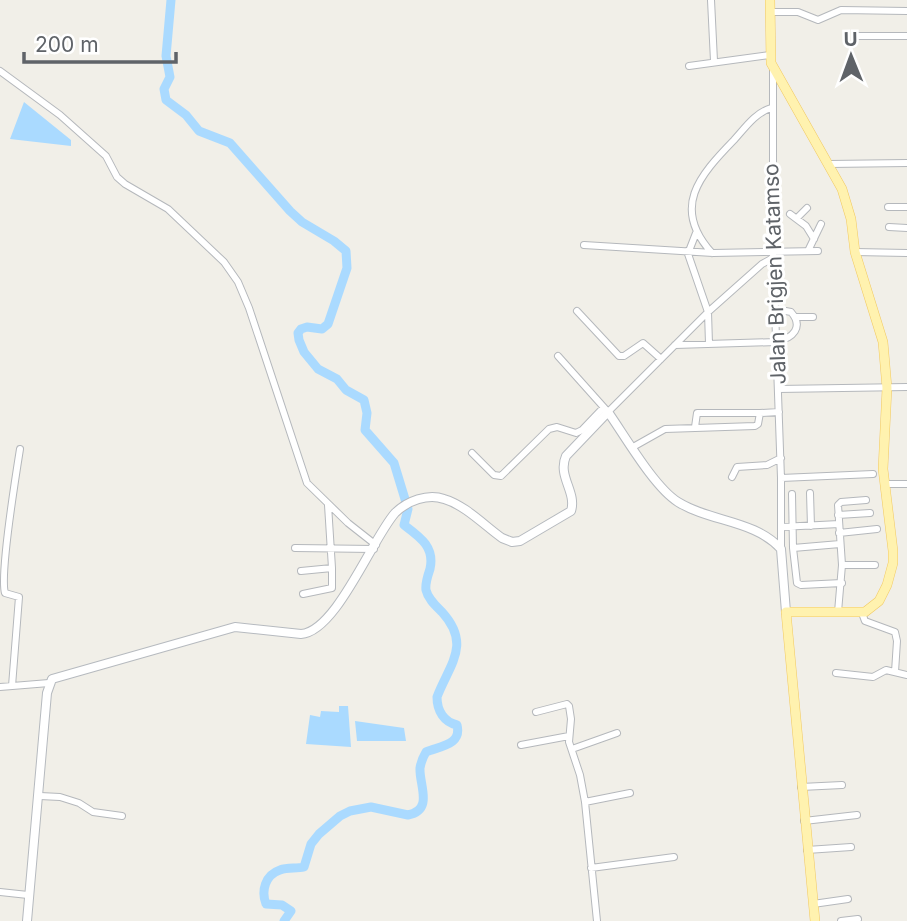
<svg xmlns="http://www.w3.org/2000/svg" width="907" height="921" viewBox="0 0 907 921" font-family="Inter,sans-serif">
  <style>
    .water { fill: #aadaff }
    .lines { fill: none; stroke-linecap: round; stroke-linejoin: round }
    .river { stroke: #aadaff; stroke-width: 9 }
    .street-casing { stroke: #b5b8bc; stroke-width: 8 }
    .secondary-casing { stroke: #b6babf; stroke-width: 10 }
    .primary-casing { stroke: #f2c960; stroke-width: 10 }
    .street { stroke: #fff; stroke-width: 6 }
    .secondary { stroke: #fff; stroke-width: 8 }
    .primary { stroke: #fff2af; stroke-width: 9 }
    .labels { text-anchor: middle; stroke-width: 6; stroke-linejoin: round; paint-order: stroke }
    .street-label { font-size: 21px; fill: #5f6368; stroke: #fff }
  </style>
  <rect width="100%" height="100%" fill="#f1efe8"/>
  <path class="water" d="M24,102L71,140V146L10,139Z
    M339,706H348L351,747L306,744L310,715L320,717L321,711L339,712Z
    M355,721L404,728L406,741H357Z"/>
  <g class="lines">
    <path class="river" d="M171,0L166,56L170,77L164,89L166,100L186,115L199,131L230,143L290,211L302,222L334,241L346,251L347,268L328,324L322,329L307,327L301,329L298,333L299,340L304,352L318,369L337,379L346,390L364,400L367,413L365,430L394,463L408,509L404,525C420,537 435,547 430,569C428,575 425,583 426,590C428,599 436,606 442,612C472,645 449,665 437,697C437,711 444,722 457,725C462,745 440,746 426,752C423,757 421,762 420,768C419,785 434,810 408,815L371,807L350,811L340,816L319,834L311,844L304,867C296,869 288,867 280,870C265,875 261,891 266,904L282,905L291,911L284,921"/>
    <g class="street-casing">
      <path id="street" d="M711,0L714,61
        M770,12H798L818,20L841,10L907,11
        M859,36H907
        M689,66L770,55
        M773,68V253L781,478V549
        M0,71L60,115L106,156L117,177L125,184L168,209L224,262L238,282L249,308L307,483L348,523L376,545
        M829,164L907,163
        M888,207H907
        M790,214L806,226L814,239
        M797,218L807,208
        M889,227L907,228
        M584,245L713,253L818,251
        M687,251L708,312L709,344
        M689,251L696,233
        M808,251L821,224
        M855,252L907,253
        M712,253C671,208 699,176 734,140C745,128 755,113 771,108
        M775,309L791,312C804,327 793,339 776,341
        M577,311L619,356H624L643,343L661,359
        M795,317H813
        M675,345L776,342
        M558,356L608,412L708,312L762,264L773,258
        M778,389L907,387
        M695,427L697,413H760
        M633,447L665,429L755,426L758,424L760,413L779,412
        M472,453L494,475L501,476L549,429L557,427L576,433L582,430L603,408
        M732,477L737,467L767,465L781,458
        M781,478L873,474
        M886,484H907
        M810,493L811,526
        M792,494L793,548L797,583L801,585L842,583
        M328,505L332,568
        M838,515L870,513
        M781,527L839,524
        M839,533L877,529
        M295,548L374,549
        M793,548L840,544
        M842,565H875
        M301,571L332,568V588L303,594
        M838,612L842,565L838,505L841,502L866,500
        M862,613L865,621L895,632L897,641L895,672
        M836,673L873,677L886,670L907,675
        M12,686L19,597L5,593C0,576 16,474 20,449
        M0,687L49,683
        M536,712L567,704L569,706L571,719L569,742L580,775L585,802L597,921
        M521,745L569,736
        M572,749L617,733
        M801,787L842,785
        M40,796L60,797L79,803L93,812L122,816
        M585,802L630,793
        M804,821L857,815
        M807,850L851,847
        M591,868L674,857
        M0,892L28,895
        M813,904L848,899
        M841,921L858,919"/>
    </g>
    <g class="secondary-casing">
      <path id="secondary" d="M27,921L47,693L52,679L235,627L301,634C336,632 372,539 395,513C407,501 428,493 444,499C465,505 485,526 502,538L512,542L520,541L571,511C577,492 557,476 566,456L608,412C625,436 654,487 678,502C710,522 755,520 781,549L786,612"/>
    </g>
    <g class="primary-casing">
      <path id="primary" d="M770,0L771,63L842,189L851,219L855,252L883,342L887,388L883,469L893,551V563L887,585L879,601L865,612H786L815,921"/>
    </g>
    <use href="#street" class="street"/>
    <use href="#secondary" class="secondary"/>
    <use href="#primary" class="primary"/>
  </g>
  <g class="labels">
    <g class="street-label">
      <text transform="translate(775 274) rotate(-92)" y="7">Jalan Brigjen Katamso</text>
    </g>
  </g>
  <g transform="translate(851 56) rotate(359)" stroke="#ffffff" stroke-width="5" paint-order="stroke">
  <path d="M0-5L12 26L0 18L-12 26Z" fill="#5f6368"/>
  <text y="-10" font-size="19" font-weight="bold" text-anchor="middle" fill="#5f6368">U</text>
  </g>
  <path d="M24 52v10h152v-10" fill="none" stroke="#5f6368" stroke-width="3.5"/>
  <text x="35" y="52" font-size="21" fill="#5f6368" stroke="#ffffff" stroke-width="5" paint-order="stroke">200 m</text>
</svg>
